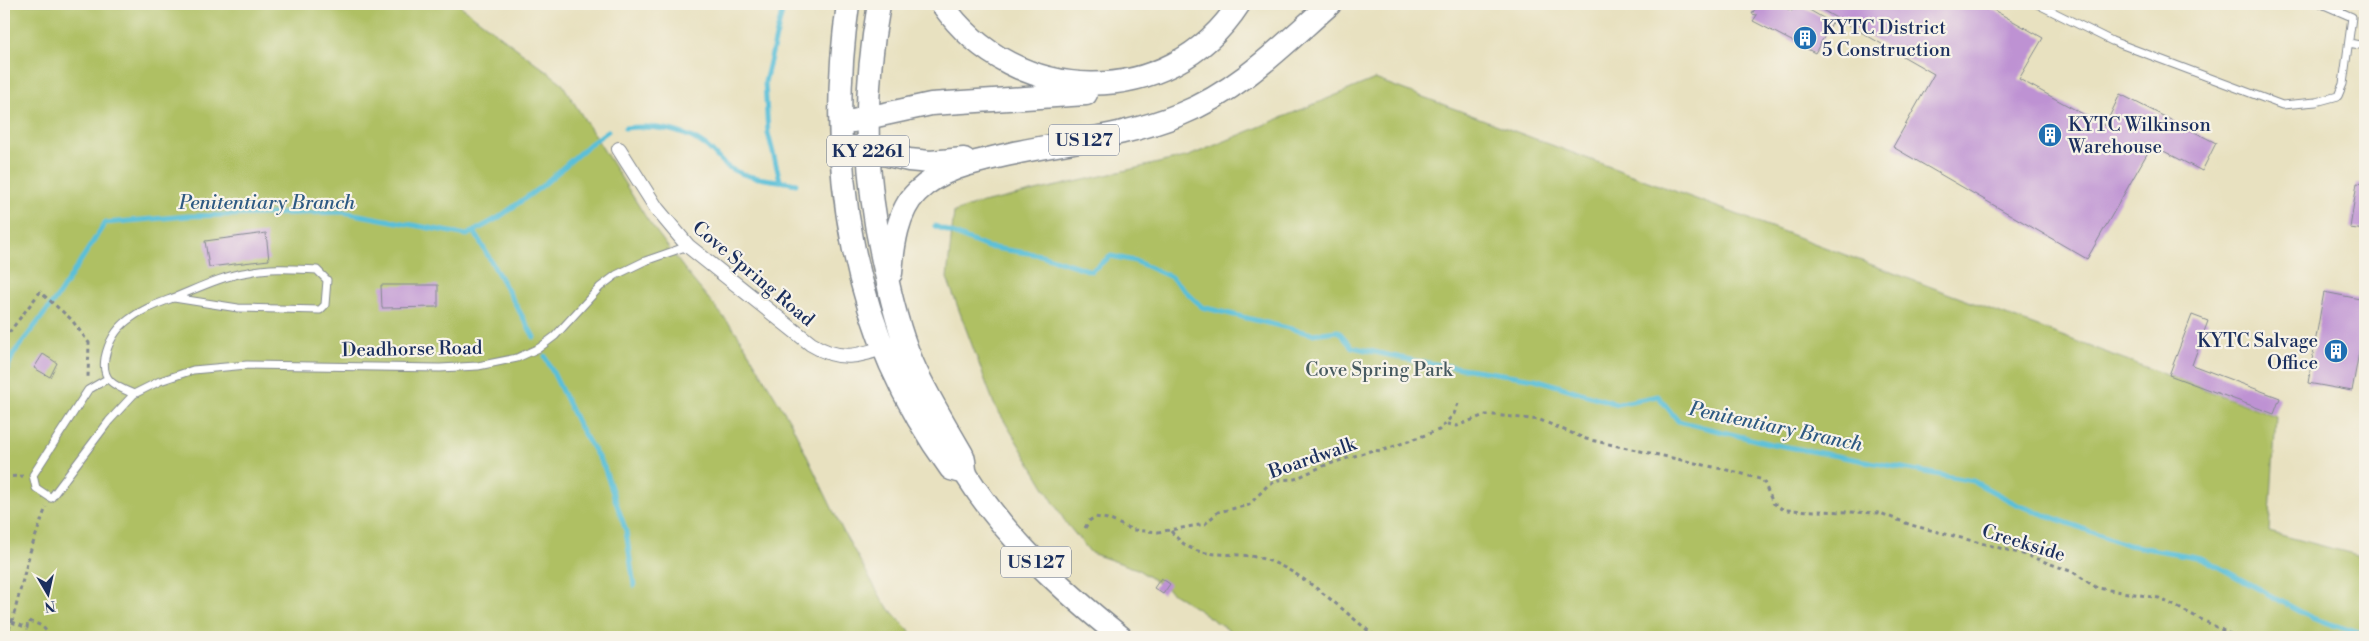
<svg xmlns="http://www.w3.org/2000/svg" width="2369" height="641" viewBox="0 0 2369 641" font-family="'Libre Bodoni',serif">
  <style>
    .green { fill: #afc064; stroke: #657861 }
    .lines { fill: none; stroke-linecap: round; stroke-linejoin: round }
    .stream { stroke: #5abfd8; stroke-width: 5 }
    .building { fill: #be92d3 }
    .service-casing { stroke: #82888f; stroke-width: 9 }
    .minor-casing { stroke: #82888f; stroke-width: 16 }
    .trunk-casing { stroke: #82888f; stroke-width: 25 }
    .path { stroke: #82888f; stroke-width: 3; stroke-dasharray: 4 4; stroke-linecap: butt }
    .service { stroke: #fff; stroke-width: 7 }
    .minor { stroke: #fff; stroke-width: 14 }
    .trunk { stroke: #fff; stroke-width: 22 }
    .labels { text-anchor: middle; stroke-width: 4.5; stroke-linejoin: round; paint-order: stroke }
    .shield { fill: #f7f3e8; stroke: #5d6a87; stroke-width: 1 }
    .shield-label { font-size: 18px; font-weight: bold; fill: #1b2f5e }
    .poi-label { font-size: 19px; fill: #1b2f5e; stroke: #f7f3e8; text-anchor: start }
    .street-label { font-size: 19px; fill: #1b2f5e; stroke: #f7f3e8 }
    .park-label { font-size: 19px; fill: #475a60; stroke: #f7f3e8 }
    .water-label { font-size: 20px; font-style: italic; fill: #2e5a83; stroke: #f7f3e8 }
  </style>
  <rect width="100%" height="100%" fill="#f7f3e8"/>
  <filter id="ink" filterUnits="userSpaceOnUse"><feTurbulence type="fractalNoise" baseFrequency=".02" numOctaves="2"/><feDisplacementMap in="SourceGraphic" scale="10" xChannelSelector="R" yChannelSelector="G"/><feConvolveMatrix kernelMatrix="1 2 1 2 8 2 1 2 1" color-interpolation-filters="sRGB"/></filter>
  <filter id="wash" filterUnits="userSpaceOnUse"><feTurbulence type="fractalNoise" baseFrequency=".0096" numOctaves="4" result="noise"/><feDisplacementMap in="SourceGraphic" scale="20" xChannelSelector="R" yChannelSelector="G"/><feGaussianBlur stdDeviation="1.12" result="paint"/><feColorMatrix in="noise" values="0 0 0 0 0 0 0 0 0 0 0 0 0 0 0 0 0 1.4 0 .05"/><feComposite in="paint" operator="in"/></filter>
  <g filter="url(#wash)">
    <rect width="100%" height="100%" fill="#e8e1c0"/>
    <path class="green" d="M4,4H458L561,82L647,219L692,279L737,333L791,423L843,531L884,603L915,637H4Z
      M1375,79L2276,416L2269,532L2365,557V637H1239L1137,569L1091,553L1066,523L994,404L947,278L954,212L974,205L1189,156Z"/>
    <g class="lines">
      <path class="stream" d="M625,128C654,125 682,129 706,146C714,152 720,162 728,167C748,180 774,179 796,184
        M780,180L768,133L765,82L784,4
        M935,226L987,247L1041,255L1091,271L1111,256L1135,261L1171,277L1202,307L1312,334L1338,331L1352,347L1415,361L1535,379L1617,404L1658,396L1678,421L1772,444L1973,481L2018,505L2128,545L2202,558L2312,618L2365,635
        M474,231L534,337
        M545,356L578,424L604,467L626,531L634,586
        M4,376L14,353L58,296L105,223L188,216L343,212L467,235L498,218L542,186L590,144L608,131"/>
    </g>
    <g id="blocks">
      <path class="building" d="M1758,4H1777L1792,11L1796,4H1799L1832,23L1815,53L1753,21L1757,15L1752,14Z
        M1812,4H1983L2043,38L2019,79L2105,126L2120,94L2216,143L2202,171L2152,145L2087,259L1893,147L1934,74Z
        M2357,183L2365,184V230L2350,228Z
        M266,233L269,260L209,267L205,241Z
        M381,285H438V307L382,308Z
        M2324,292L2365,300V319L2352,391L2308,383Z
        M2192,315L2208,321L2192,365L2280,398L2274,414L2169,375Z
        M43,354L57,363L50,377L34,368Z
        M1161,578L1170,584L1163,594L1154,588Z"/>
    </g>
  </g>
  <g filter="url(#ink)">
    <use href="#blocks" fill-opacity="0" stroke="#82888f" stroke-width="1"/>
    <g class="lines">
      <g class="service-casing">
        <path id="service" d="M2037,4L2112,41L2282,105L2316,102L2338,96L2343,84L2352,17L2322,4
          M2349,43L2365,46
          M107,379L88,390L33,475L36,488L51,498L109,421L134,394L160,381L193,370L247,365L440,368L478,366L517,358L539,348L555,336L600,287L616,275L645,261L688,246
          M134,394C115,386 101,381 105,358C108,343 116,329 128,320C142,309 157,304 173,298C198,288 222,276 249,272C271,267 294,269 317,270L327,280L325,305L320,310L238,308L174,298"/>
      </g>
      <g class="minor-casing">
        <path id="minor" d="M619,149L657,209L688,246L811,344C842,363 859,356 891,345"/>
      </g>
      <g class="trunk-casing">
        <path id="trunk" d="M848,4C825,168 851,333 951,469L966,473
          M879,4C862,98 864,181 886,274C893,307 902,341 916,371C930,400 946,427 962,454C966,461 963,469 967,476C1007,539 1063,591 1121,637
          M942,4C1014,108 1169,112 1239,4
          M853,121L931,104L1086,94
          M855,147L909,160L930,162L964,159
          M891,273C893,247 897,211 917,192C943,166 985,160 1019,152C1073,141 1130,135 1181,114C1239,91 1284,44 1330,4"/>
      </g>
      <path class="path" d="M4,339L40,292L71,319L89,343L88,377
        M1447,424L1457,426L1484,415H1494L1540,420L1586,439L1736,472L1763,480L1773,503L1784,510L1880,513L1911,525L2023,554L2073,572L2097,588L2159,598L2236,637
        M4,477L23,476
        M1085,528L1089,521L1095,517L1108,519L1133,530L1158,532L1205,524L1218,512L1249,505L1267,486L1278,480L1295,479L1323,466L1373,450L1381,451L1439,430L1454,414L1459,401
        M1171,531C1196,563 1220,550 1255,557C1296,564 1343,611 1376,637
        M12,622L27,628L28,621C39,624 45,626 49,637
        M6,637L13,618L30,552L46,507"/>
      <use href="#service" class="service"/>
      <use href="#minor" class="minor"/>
      <use href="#trunk" class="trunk"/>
    </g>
  </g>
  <defs>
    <g id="building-disc" transform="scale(1.25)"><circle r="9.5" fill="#1f6fb2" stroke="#f7f3e8"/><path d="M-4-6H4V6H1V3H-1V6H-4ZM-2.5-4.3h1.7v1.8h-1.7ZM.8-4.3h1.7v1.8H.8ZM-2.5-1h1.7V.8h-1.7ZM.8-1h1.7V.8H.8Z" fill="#fff"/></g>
  </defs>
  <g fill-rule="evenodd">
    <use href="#building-disc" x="1805" y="38"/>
    <use href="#building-disc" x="2050" y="135"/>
    <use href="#building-disc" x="2336" y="351"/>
  </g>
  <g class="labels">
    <g class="shield">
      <rect x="1049" y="124.5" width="70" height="31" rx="4"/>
      <rect x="827" y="135.5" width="82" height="31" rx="4"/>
      <rect x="1001" y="546.5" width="70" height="31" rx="4"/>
    </g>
    <g class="shield-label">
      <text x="1084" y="146">US 127</text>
      <text x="868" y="157">KY 2261</text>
      <text x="1036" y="568">US 127</text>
    </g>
    <g class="poi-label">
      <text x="1822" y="34">KYTC District<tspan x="1822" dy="22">5 Construction</tspan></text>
      <text x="2068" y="131">KYTC Wilkinson<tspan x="2068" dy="22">Warehouse</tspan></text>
      <text x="2318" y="347" text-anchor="end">KYTC Salvage<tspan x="2318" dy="22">Office</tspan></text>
    </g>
    <g class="street-label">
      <text transform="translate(754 273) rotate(40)" y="7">Cove Spring Road</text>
      <text transform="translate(412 348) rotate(-1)" y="7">Deadhorse Road</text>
      <text transform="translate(1312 457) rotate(-19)" y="7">Boardwalk</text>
      <text transform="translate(2024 542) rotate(17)" y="7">Creekside</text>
    </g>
    <g class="park-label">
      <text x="1379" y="376">Cove Spring Park</text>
    </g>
    <g class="water-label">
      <text x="267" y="209">Penitentiary Branch</text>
      <text transform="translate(1776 426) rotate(12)" y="7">Penitentiary Branch</text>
    </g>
  </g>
  <rect width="2369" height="641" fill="none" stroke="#f7f3e8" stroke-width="20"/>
  <g transform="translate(48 594) rotate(171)" stroke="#f7f3e8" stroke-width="4" paint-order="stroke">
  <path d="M0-4L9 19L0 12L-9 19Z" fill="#1b2f5e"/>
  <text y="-8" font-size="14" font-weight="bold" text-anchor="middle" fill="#1b2f5e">N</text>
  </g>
</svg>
